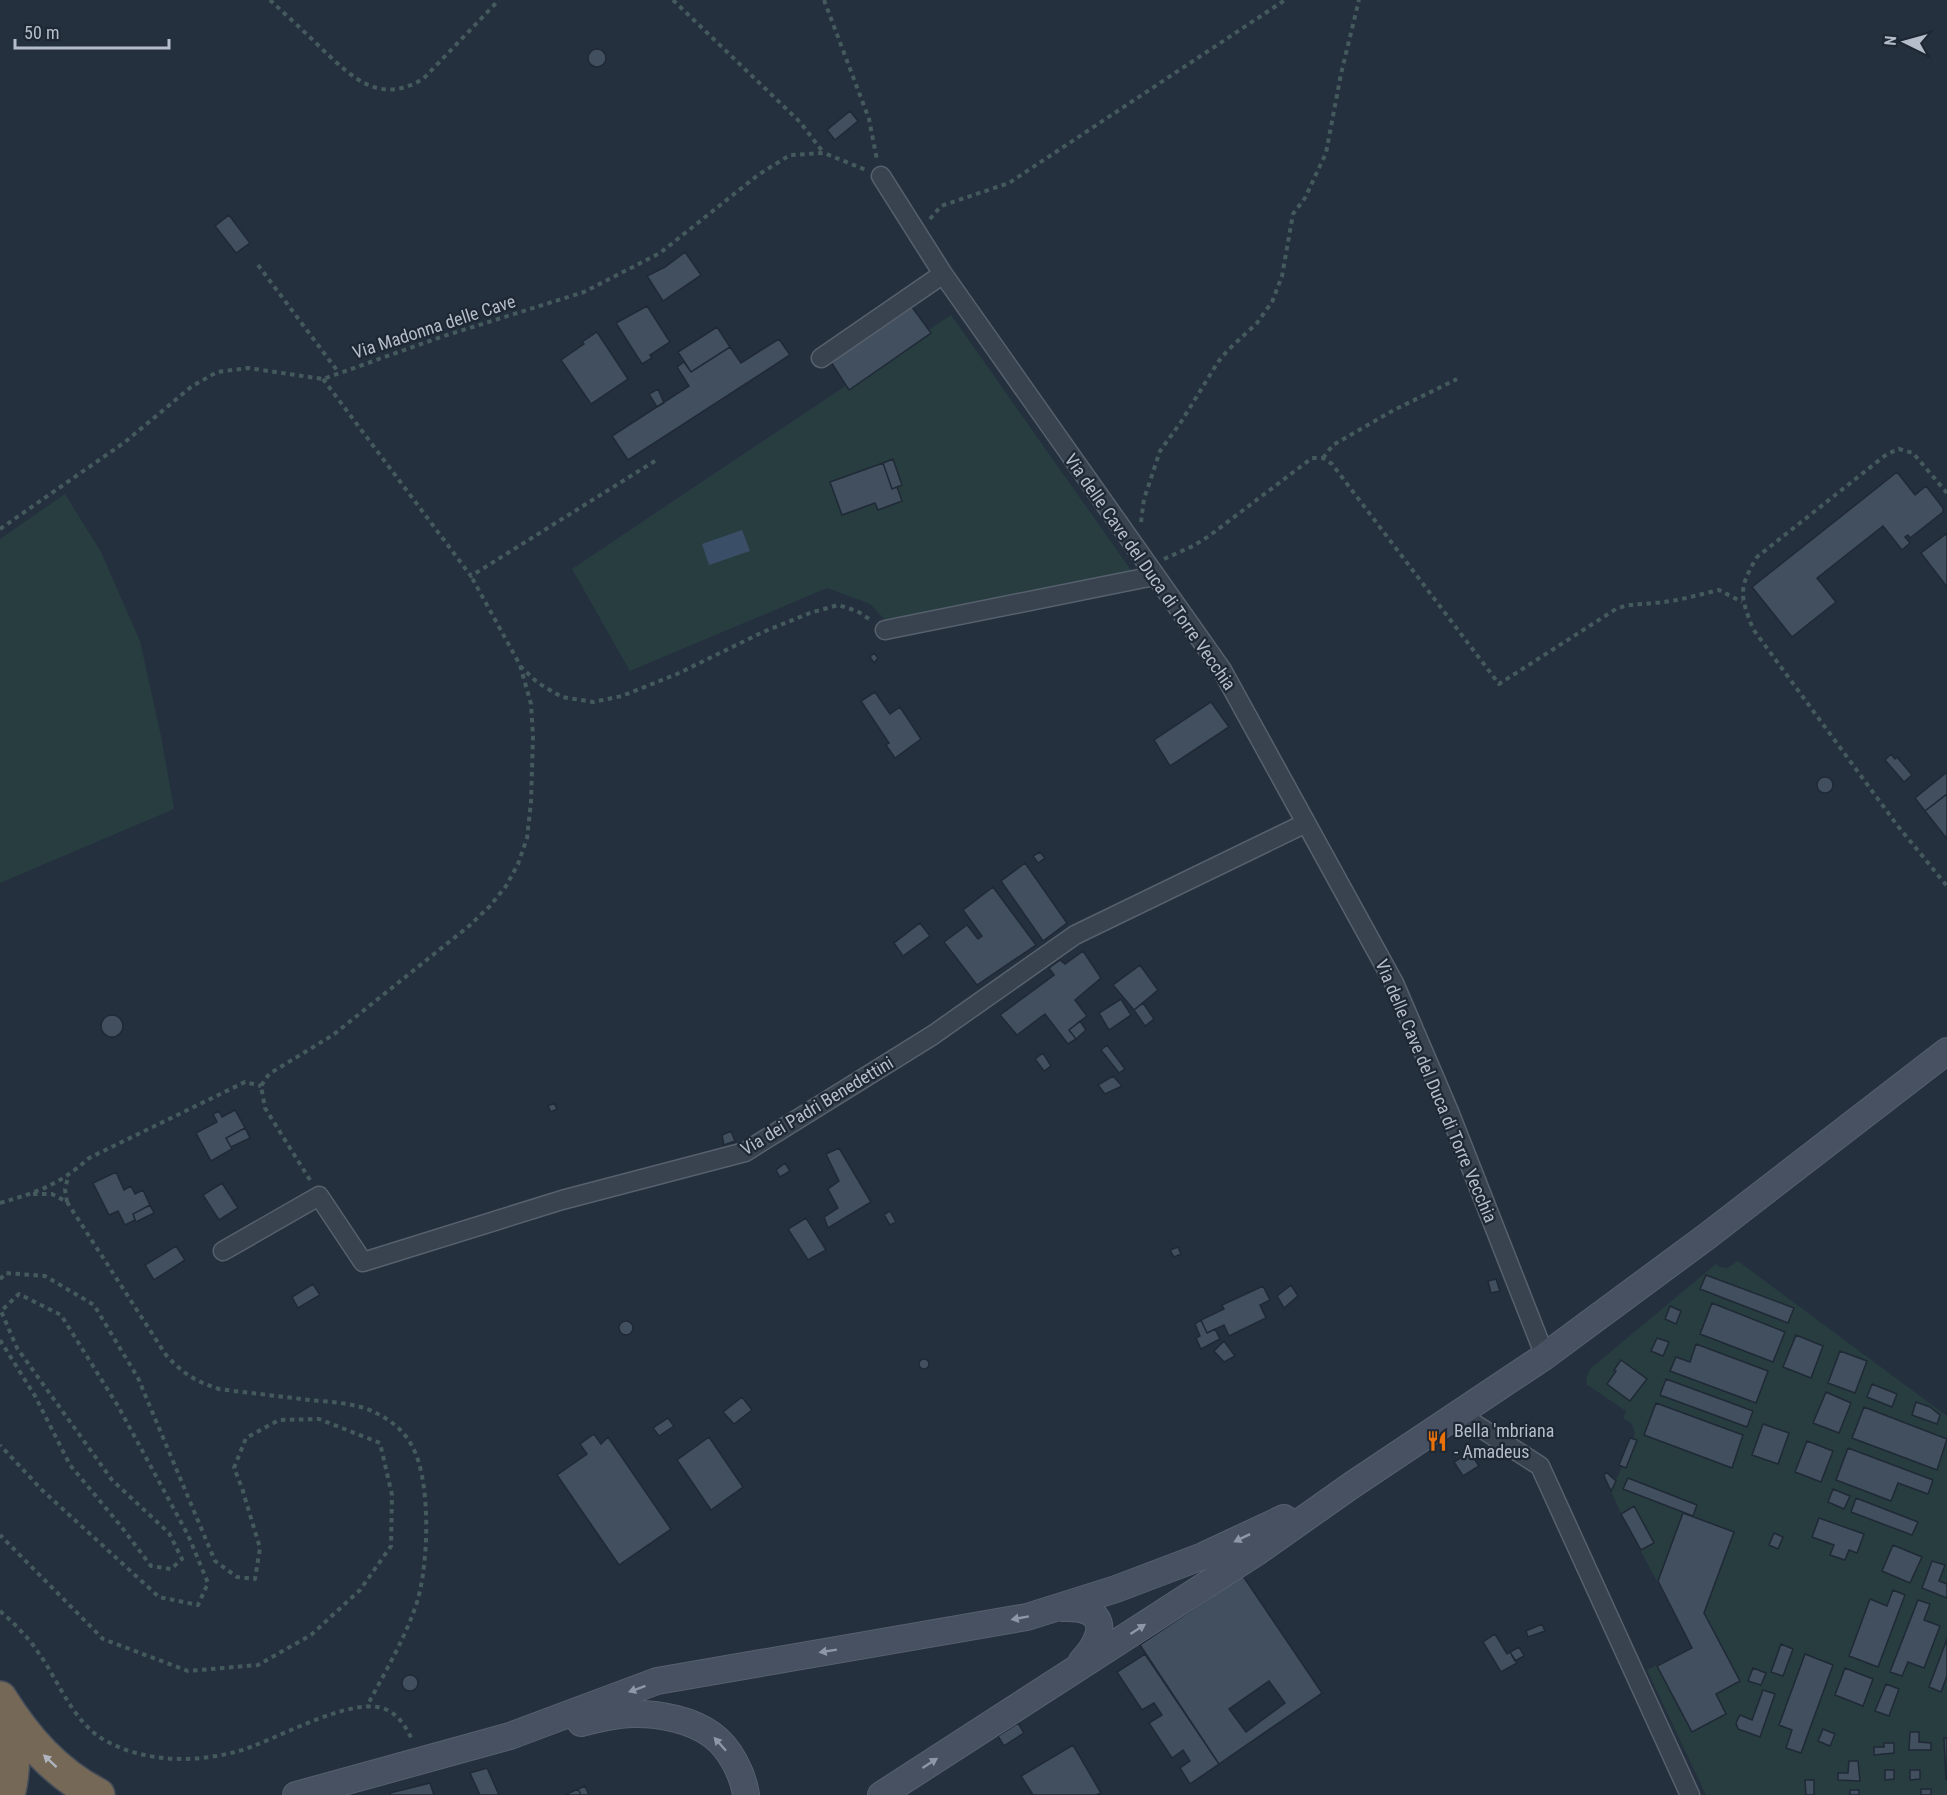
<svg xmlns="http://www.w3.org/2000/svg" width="1947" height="1795" viewBox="0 0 1947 1795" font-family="'Roboto Condensed',sans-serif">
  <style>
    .green { fill: #273d40 }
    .water { fill: #3b4e68 }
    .building { fill: #414f5e; stroke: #202936; stroke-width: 1.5; fill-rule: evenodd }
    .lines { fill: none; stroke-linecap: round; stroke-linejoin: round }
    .street-casing { stroke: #57606d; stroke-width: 21 }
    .secondary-casing { stroke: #57606d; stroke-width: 28 }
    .highway-casing { stroke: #444d5a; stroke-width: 36 }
    .path { stroke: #455a5d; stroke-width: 4; stroke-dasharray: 4.5 4.5; stroke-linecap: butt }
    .street { stroke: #39424f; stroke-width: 18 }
    .secondary { stroke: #475162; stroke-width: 26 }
    .highway { stroke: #756856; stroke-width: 33 }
    .oneway { fill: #8e97a6 }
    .oneway2 { fill: #afb4be }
    .labels { text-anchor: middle; stroke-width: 4.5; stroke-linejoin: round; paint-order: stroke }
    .street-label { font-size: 18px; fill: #b5bdca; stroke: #1e2734 }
    .poi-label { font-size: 18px; fill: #b5bdca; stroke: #1e2734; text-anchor: start }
  </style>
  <rect width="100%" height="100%" fill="#25303f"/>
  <path class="green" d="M951,315L1133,573L887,622L870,604L827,588L630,671L572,569Z
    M65,494L101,552L140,641L161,736L174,809L0,883V539Z
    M1738,1261L1947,1416V1795H1706L1647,1670L1692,1647L1621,1514L1611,1491L1622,1467L1619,1465L1630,1438L1633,1439L1635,1433L1632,1424L1623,1418L1626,1411L1586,1384L1587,1376L1590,1369L1716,1264L1720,1267L1727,1268Z"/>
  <path class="water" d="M742,530L750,551L709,565L702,544Z"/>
  <path class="building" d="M588 58a9 9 0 1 1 18 0a9 9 0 1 1-18 0Z
    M850,111L858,121L835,140L827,130Z
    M229,215L250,243L236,253L215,226Z
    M685,252L701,275L663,301L647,276L665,267Z
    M647,306L670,342L650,355L652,358L642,364L616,323Z
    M912,307L931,333L849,390L831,362Z
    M717,327L730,347L691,372L678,352Z
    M597,332L628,379L591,404L561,360L584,344L582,342Z
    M779,339L790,355L628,460L612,436L689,386L677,367L684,362L691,372L730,347L741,363Z
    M658,389L664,403L657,407L649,394Z
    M893,459L902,485L892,489L883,463Z
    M883,463L892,489L897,487L902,501L878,510L875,503L842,515L830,482Z
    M1897,472L1915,495L1926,486L1943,508V512L1910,538L1908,535L1905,537L1910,543L1902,550L1883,526L1817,578L1836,602L1792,637L1752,587Z
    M1946,534L1947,536V587L1921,553Z
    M874,653L878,658L874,663L870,657Z
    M875,692L890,714L900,707L921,739L895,758L886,745L889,743L861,701Z
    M1211,702L1229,727L1170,766L1154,740Z
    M1891,754L1895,759L1897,757L1912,775L1904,782L1885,760Z
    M1947,772V794L1925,811L1915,798Z
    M1817 785a8 8 0 1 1 16 0a8 8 0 1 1-16 0Z
    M1947,794V839L1925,811Z
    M1040,852L1045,858L1038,863L1033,856Z
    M1025,863L1067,923L1043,941L1001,881Z
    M993,887L1036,945L977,985L944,942L967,925L978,939L982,936L963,910Z
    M920,923L930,936L903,956L894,943Z
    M1083,951L1101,978L1075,1000L1087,1016L1069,1030L1076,1039L1068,1044L1045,1014L1017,1035L1000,1015L1054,975L1049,968L1060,960L1065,964Z
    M1140,965L1158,990L1134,1010L1113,985Z
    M1121,999L1131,1015L1109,1030L1099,1013Z
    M1143,1003L1154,1019L1145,1026L1134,1010Z
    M101 1026a11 11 0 1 1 22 0a11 11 0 1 1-22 0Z
    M1080,1021L1086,1030L1076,1039L1069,1030Z
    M1107,1045L1125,1069L1119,1073L1101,1050Z
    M1043,1053L1051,1066L1044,1071L1035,1059Z
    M1113,1076L1122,1086L1105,1094L1098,1085Z
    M554,1103L557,1109L551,1112L548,1106Z
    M235,1110L245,1128L226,1138L232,1149L211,1161L196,1133L217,1122L213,1114L219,1111L222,1117Z
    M245,1128L250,1138L231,1147L226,1138Z
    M731,1131L735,1141L724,1145L722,1135Z
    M839,1148L871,1202L828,1228L824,1217L838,1208L828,1189L839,1181L826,1154Z
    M785,1163L790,1171L780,1177L776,1170Z
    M116,1172L124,1190L131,1186L135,1194L143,1190L150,1205L133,1214L135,1220L125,1225L118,1211L109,1215L93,1183Z
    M222,1183L238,1208L219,1220L203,1195Z
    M150,1205L154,1213L136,1222L133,1214Z
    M890,1211L896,1222L890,1225L884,1215Z
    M806,1218L826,1250L808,1260L788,1229Z
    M176,1246L185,1260L154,1280L145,1265Z
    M1178,1247L1181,1254L1174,1257L1170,1250Z
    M1706,1275L1794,1308L1788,1323L1700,1289Z
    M1496,1279L1500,1291L1491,1293L1488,1281Z
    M313,1284L320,1295L298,1308L292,1297Z
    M1291,1285L1298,1296L1284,1308L1277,1296Z
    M1263,1286L1270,1300L1260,1305L1266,1318L1229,1336L1224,1325L1207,1333L1201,1320L1224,1309L1222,1305Z
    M1712,1303L1785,1332L1773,1362L1700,1334Z
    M1670,1306L1681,1311L1676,1324L1665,1319Z
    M1201,1320L1207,1333L1215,1329L1220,1339L1201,1349L1196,1338L1200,1336L1195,1324Z
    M619 1328a7 7 0 1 1 14 0a7 7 0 1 1-14 0Z
    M1796,1335L1823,1346L1811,1378L1783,1367Z
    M1657,1338L1669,1342L1663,1356L1651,1351Z
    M1224,1341L1235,1356L1224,1362L1214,1351Z
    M1696,1344L1768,1371L1756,1403L1670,1371L1676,1357L1690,1362Z
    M1840,1351L1867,1361L1855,1393L1828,1383Z
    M919 1364a5 5 0 1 1 10 0a5 5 0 1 1-10 0Z
    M1621,1360L1647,1379L1630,1401L1607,1384L1616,1371L1614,1370Z
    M1666,1379L1753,1411L1747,1427L1660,1395Z
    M1872,1384L1897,1394L1892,1407L1867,1397Z
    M1826,1392L1851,1403L1839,1433L1813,1423Z
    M742,1397L752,1410L734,1424L723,1412Z
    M1916,1402L1930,1407L1940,1415L1937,1424L1912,1415Z
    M1656,1403L1743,1435L1732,1468L1644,1435Z
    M1864,1407L1947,1439L1937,1470L1852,1438Z
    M668,1418L674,1426L659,1436L653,1428Z
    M1763,1424L1789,1433L1778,1464L1752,1455Z
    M594,1434L601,1444L608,1437L671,1529L619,1565L557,1475L587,1454L580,1444Z
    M709,1437L743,1487L711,1510L677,1460Z
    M1630,1438L1637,1440L1626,1468L1619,1465Z
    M1807,1441L1833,1451L1821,1482L1795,1472Z
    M1848,1448L1933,1480L1928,1494L1898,1483L1891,1501L1836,1480Z
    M1470,1452L1479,1466L1463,1476L1454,1462Z
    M1606,1472L1616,1481L1611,1491L1604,1476Z
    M1628,1478L1697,1505L1693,1516L1623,1489Z
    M1833,1489L1850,1496L1844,1509L1828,1502Z
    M1856,1498L1918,1522L1912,1535L1851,1512Z
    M1634,1506L1654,1543L1641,1550L1621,1514Z
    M1683,1513L1734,1532L1704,1613L1740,1681L1716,1694L1726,1714L1692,1732L1657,1666L1692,1648L1658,1581Z
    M1819,1518L1864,1534L1857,1553L1849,1550L1845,1560L1830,1555L1834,1545L1812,1537Z
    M1774,1533L1783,1537L1778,1549L1769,1545Z
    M1893,1545L1922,1557L1910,1583L1882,1571Z
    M1932,1561L1945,1565L1939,1581L1947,1584V1598L1922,1588Z
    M1243,1576L1322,1693L1219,1764L1140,1645ZM1269,1681L1285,1703L1246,1732L1229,1709Z
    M1893,1590L1905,1595L1878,1667L1849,1656L1870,1599L1887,1606Z
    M1918,1600L1930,1604L1924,1620L1940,1626L1924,1668L1908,1662L1902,1676L1890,1672Z
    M1542,1624L1545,1631L1528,1637L1526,1631Z
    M1495,1634L1507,1654L1510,1652L1517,1663L1501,1672L1483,1642Z
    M1947,1639V1676L1941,1692L1929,1687Z
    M1781,1644L1793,1649L1783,1676L1771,1672Z
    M1519,1647L1524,1656L1515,1661L1510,1652Z
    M1145,1654L1219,1764L1190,1784L1180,1768L1190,1761L1183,1750L1172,1758L1149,1723L1162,1715L1154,1703L1142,1710L1117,1672Z
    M1805,1654L1833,1665L1801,1753L1786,1748L1792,1730L1779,1725Z
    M1753,1668L1766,1673L1761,1685L1748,1681Z
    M1845,1668L1873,1679L1863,1706L1835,1695Z
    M402 1683a8 8 0 1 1 16 0a8 8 0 1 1-16 0Z
    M1886,1684L1899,1689L1889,1716L1875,1711Z
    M1763,1690L1775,1694L1760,1737L1738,1729L1736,1723L1740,1715L1752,1720Z
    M1018,1723L1024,1733L1004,1746L998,1736Z
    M1823,1729L1835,1734L1830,1746L1818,1741Z
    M1910,1732H1919V1742L1931,1743V1750H1909Z
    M1944,1738H1947V1779H1946Z
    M1884,1743H1894V1753L1874,1755V1747H1884Z
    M1073,1745L1101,1793L1096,1795H1033L1021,1776Z
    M1849,1761H1858L1860,1781L1838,1780V1773H1848Z
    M487,1768L499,1795H480L470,1773Z
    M1885,1770H1894V1779L1885,1780Z
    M1910,1770H1920V1779L1910,1780Z
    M1805,1780H1814V1795H1806Z
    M430,1783L434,1795H390V1793Z
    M585,1786L589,1795H581L578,1789Z
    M578,1789L581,1795H565Z
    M1921,1789H1931V1795H1921Z
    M1850,1790H1859V1795H1850Z"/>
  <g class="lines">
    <g class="street-casing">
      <path id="street" d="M881,176L943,274L1222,670L1394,983L1450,1114L1545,1356
        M821,358L943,274
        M885,630L1154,576
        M223,1251L319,1196L363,1262L562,1200L745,1152L933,1035L1075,935L1306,823
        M1459,1414L1540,1466L1690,1795"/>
    </g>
    <g class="secondary-casing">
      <path id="secondary" d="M1063,1608C1107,1606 1108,1633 1082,1661
        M581,1723C598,1719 618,1713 636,1714C661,1714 692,1720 712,1735C730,1748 743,1774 746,1795
        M296,1795L510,1736L657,1681L1027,1617L1116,1589L1203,1556L1284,1518
        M881,1795L1257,1552L1352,1485L1545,1356L1706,1237L1947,1051"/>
    </g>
    <g class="highway-casing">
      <path id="highway" d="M0,1698C25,1738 55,1773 98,1795
        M6,1712C14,1741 15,1766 8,1795"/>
    </g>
    <path class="path" d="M270,0C287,16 305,32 322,49C353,78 379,105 423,79L499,0
      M673,0L800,122L823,152
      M824,0L869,119L877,160
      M930,219L941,206L1009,183L1285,0
      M258,265L339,373
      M323,379L471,576L658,459
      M1323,458L1333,445L1394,410L1457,379
      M1947,493L1913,453L1899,449L1887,454L1757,557C1738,589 1740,595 1753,629L1897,825L1947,886
      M1141,522L1144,499L1160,451L1181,422L1218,362L1228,350L1257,323L1272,302L1282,276L1293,214L1305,198L1326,153L1341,74L1359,0
      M0,529L125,442L191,387L217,372L248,368L323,379L441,337L584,292L660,253L758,175L790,155L824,153L866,170
      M1164,559L1193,546L1209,536L1312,458H1323L1332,464L1499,684L1616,609C1632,603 1637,605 1653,603C1675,602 1697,595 1719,590L1742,602
      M520,666L538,683L562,697L593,702L622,696L677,674L763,632L810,613L838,605L857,611L872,621
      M310,1180L265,1108L261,1086L269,1074L333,1035L469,926L490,906L506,886L518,864L527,838L531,802L533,736L531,704L520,665L471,576
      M33,1194H52L67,1202L166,1355C185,1375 193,1380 219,1389C249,1393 279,1396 309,1400C331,1402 357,1403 376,1413C391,1420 405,1432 412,1446C432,1481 429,1571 415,1608C403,1642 384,1674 367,1706
      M67,1202L65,1189L68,1177
      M0,1203C38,1192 59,1185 89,1158L245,1082L261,1086
      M0,1279L6,1273L45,1276L94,1305L138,1378L215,1561L237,1577L255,1579L260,1548L242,1488L234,1468L246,1438L279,1420L319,1419L380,1443L392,1495L391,1546L360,1590L311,1635L258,1665L188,1671L103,1639L0,1535
      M0,1340L35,1396L70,1465L120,1525L151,1566L171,1569L182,1559L169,1533L112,1480L17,1348L1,1311L19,1294L61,1315L118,1406L188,1535L208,1583L198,1605L159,1597L42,1490L0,1445
      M0,1611C15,1624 29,1638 40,1655C59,1682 74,1724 106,1741C145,1762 193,1763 235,1752C272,1743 353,1693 387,1710C400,1716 406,1728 413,1741"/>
    <use href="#street" class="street"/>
    <use href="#secondary" class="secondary"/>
    <use href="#highway" class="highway"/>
  </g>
  <defs><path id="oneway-solid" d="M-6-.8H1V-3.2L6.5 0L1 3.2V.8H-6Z" transform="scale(1.5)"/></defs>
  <g class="oneway">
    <use href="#oneway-solid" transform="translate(1242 1538) rotate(154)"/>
    <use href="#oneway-solid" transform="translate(1020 1618) rotate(170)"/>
    <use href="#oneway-solid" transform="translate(1138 1629) rotate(-33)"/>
    <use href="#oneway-solid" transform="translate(828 1651) rotate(171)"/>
    <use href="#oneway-solid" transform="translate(637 1689) rotate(160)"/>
    <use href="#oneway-solid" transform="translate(720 1744) rotate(-132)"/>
    <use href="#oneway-solid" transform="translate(930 1763) rotate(-33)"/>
  </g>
  <use class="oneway2" href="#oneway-solid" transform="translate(50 1761) rotate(-137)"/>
  <defs>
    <g id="restaurant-bare" transform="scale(1.62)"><path d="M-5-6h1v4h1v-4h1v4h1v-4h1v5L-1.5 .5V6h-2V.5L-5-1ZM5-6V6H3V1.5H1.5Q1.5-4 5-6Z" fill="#e8710a" stroke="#1e2734" stroke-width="2.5" paint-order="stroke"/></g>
  </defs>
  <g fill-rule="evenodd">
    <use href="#restaurant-bare" x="1437" y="1441"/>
  </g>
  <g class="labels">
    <g class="street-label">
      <text transform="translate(434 327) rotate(-18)" y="6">Via Madonna delle Cave</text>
      <text transform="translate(1150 572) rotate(55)" y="6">Via delle Cave del Duca di Torre Vecchia</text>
      <text transform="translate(1436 1091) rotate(67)" y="6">Via delle Cave del Duca di Torre Vecchia</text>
      <text transform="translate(817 1106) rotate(-31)" y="6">Via dei Padri Benedettini</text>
    </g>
    <g class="poi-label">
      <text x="1454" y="1437">Bella 'mbriana<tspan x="1454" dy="21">- Amadeus</tspan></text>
    </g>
  </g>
  <g transform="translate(1905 42) rotate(275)" stroke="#1e2734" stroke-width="4.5" paint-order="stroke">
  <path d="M0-4.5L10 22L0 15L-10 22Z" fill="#b5bdca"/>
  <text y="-9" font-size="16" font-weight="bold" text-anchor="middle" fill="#b5bdca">N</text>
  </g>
  <path d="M15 39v9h154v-9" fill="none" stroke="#b5bdca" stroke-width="3"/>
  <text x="24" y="39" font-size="18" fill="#b5bdca" stroke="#1e2734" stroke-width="4.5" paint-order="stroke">50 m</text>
</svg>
